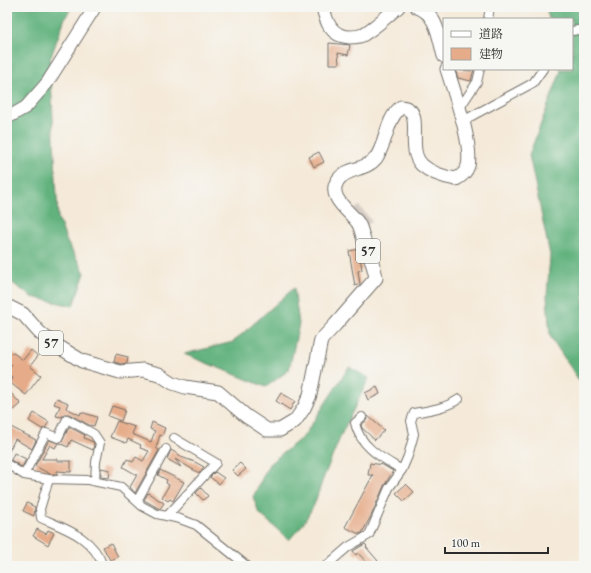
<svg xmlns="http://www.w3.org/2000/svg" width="591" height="573" viewBox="0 0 591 573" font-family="'EB Garamond','Noto Serif JP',serif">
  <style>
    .industrial { fill: #cec2b9 }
    .forest { fill: #62b27e; stroke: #466e54 }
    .building { fill: #e6ac89 }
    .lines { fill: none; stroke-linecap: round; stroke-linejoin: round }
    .street-casing { stroke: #726e68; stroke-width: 10 }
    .secondary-casing { stroke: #726e68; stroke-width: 14 }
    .primary-casing { stroke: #726e68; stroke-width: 15 }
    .street { stroke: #fff; stroke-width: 8 }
    .secondary { stroke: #fff; stroke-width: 12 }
    .primary { stroke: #fff; stroke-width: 13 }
    .labels { text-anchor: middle; stroke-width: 3; stroke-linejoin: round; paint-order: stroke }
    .shield { fill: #f6f6f2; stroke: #686867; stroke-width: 1 }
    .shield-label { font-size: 14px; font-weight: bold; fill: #2b2b2b }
  </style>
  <rect width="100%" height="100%" fill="#f6f6f2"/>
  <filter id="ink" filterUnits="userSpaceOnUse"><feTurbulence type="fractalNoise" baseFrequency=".025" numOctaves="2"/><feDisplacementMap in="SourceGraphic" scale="8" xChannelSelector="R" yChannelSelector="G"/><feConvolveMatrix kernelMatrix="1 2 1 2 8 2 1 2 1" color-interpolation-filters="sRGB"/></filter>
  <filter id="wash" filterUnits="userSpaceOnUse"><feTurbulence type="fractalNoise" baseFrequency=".012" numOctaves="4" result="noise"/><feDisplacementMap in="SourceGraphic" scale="16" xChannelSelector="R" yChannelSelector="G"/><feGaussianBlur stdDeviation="0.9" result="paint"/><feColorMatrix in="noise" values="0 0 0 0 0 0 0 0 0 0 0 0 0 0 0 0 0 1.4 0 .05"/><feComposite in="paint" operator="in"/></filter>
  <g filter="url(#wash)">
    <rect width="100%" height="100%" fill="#f5ead9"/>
    <path class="industrial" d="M359,206L372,221L366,226L353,211Z"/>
    <path class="forest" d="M7,7H72L65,18L50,59L58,218L67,242L85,273L73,306L32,297L11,282L7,278Z
      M546,7H584V388L550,336L547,296L550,255L529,155L561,71L560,69H572V19H549Z
      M294,288L299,324L289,370L266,387L184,354L233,342Z
      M349,367L369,378L342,433L323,479L314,505L303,524L289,540L259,513L253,497L269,464L304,436Z"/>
    <g id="blocks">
      <path class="building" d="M329,43L350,45L348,55L338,53L339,64H329Z
        M455,69L471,71V69H474L471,81L458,78Z
        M319,152L324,162L314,167L309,157Z
        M359,249L362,270L358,271L360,284L355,286L349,251Z
        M31,350L38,356L30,366L41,375L26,395L9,382L12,377L7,373V371L12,365L7,361V351L11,354L12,352L23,360Z
        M116,354L128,357L127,363L121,364L114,362Z
        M377,387L380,394L368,400L365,393Z
        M7,389L21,404L7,416Z
        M281,393L295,401L290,410L276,401Z
        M57,398L68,403L66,408L80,415L81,412L97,417L94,426L89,425L69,414H64L62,417L56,416L60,406L54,404Z
        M112,406L125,410L121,421L108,416Z
        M34,413L49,422L45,428L42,429L29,421Z
        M368,416L384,430L375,440L362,428L361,425L366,421Z
        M117,421L135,427L132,434L151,442L155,431L150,429L152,422L165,428L162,436L160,435L156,448L159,450L135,493L130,487L137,475L123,467L127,459L133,462L136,457L143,461L149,451L140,448L141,445L128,439L126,443L110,437Z
        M7,425L36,440L32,449L15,439L7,455Z
        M69,427L85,435L84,438L93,442L94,444L93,450L71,440L68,447L59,443L63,440Z
        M49,440L58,443L55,448L50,445L42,459H57V461H71V472L57,471V474H50L35,466Z
        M171,450L181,456V457L195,462L204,467L199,473L175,459L181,467L167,459Z
        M14,453L26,459L22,467L11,460Z
        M240,463L246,469L238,476L232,470Z
        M370,463L383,465L393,471L384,486L371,516L362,533L359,534L345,527L373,475H368Z
        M101,468L110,470L109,478L101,477Z
        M160,470L184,482L173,501L170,499L168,501L162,497L169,485L166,483L167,480L158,475Z
        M215,472L224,478L219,484L210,477Z
        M406,484L414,492L404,501L396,493Z
        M201,488L208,496L203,500L196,493Z
        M148,493L164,503L160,509L144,500Z
        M27,503L35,507L34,516L23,511Z
        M37,529L46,534L48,530L54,533L48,545L33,536Z
        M111,543L118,557L110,560L103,547Z
        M365,544L367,546L366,547L378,561L373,566H370L358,553L356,555L353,551Z"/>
    </g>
  </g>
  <g filter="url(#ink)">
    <use href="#blocks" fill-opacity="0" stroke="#726e68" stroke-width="1"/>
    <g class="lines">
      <g class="street-casing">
        <path id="street" d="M488,19L490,7
          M572,31L584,29
          M459,109L477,82L480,69
          M463,125L470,117L533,83L543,69
          M362,417L355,423C360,447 382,458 402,470
          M7,464L24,475L49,479L88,480L121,487L142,506L157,514L180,519L196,525L247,566
          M24,475L46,433L58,438L67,419L94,434L100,443L96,462L95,481
          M49,479L40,509L41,518C66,529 93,537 103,566
          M137,501L166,449
          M167,516L216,463L174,438
          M326,566L348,547L369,535L389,488L402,470L408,456L414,434L411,421L414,413C430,410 446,408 459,399"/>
      </g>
      <g class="secondary-casing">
        <path id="secondary" d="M7,118L26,107L47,83L95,7"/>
      </g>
      <g class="primary-casing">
        <path id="primary" d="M323,7C326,22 331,36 349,37C353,37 360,37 364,34C376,27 387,16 398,7
          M417,7C437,13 439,38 444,56
          M7,307H9L23,314L39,332L51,342L82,361L120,372L143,370L159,374L173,383L185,387L218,392L246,416L267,430H280L295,421L304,408L310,395L321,340L335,325L376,278C374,264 369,256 365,243C362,237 362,229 358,223C350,211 326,197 338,180C347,167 366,171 376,158C387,142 386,119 401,107C427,109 404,148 422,165C432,174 444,177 456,179C462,176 466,172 468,166C473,144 454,92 447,69"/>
      </g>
      <use href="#street" class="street"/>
      <use href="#secondary" class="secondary"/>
      <use href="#primary" class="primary"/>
    </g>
  </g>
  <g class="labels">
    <g class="shield">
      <rect x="356" y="239" width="24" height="24" rx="3"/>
      <rect x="39" y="331" width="24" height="24" rx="3"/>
    </g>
    <g class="shield-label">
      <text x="368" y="256">57</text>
      <text x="51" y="348">57</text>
    </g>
  </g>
  <rect width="591" height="573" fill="none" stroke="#f6f6f2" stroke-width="24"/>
  <rect x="443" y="18" width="130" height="52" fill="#f6f6f2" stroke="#a5a5a2"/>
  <rect x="451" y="31" width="20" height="6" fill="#ffffff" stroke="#a5a5a2"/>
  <text x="479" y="38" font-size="12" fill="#2b2b2b">道路</text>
  <rect x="451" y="48" width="20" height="12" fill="#e6ac89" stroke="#a5a5a2"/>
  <text x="479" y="58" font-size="12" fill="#2b2b2b">建物</text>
  <path d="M445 547v6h103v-6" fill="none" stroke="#2b2b2b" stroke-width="2"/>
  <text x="451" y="547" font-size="12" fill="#2b2b2b" stroke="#f6f6f2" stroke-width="3" paint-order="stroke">100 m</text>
</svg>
